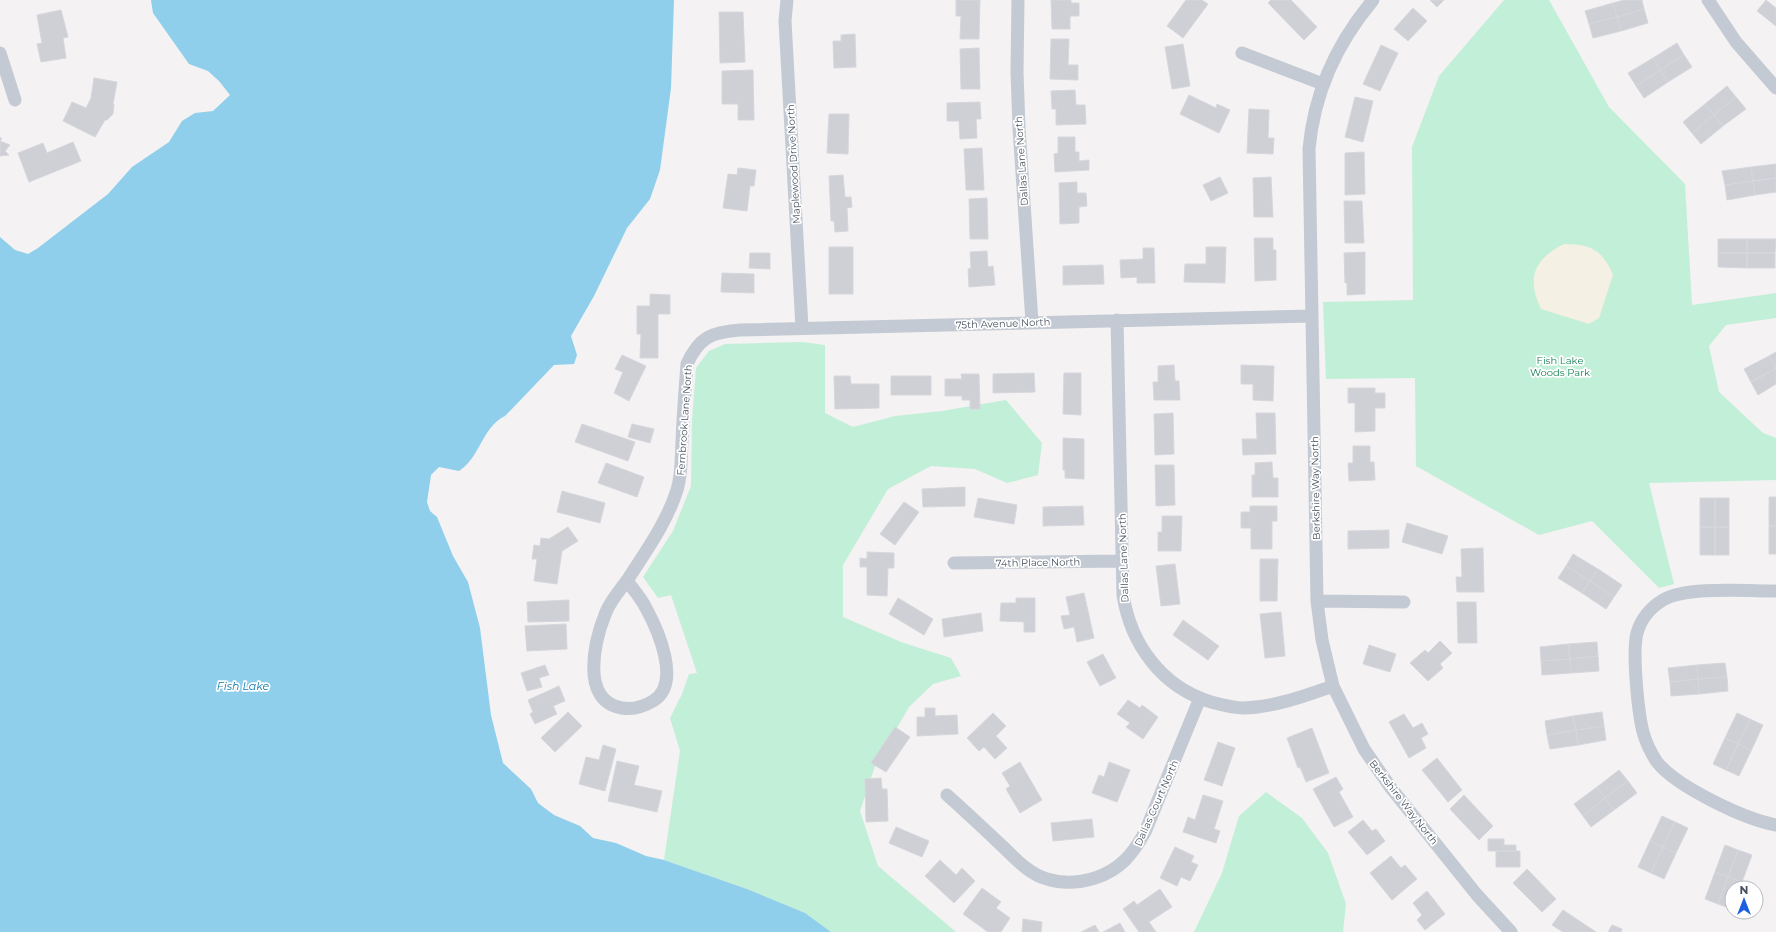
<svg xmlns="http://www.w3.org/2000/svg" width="1776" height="932" viewBox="0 0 1776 932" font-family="Montserrat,sans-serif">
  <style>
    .green { fill: #c2efd8 }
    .sand { fill: #f4f0e3 }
    .water { fill: #90cfeb }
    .building { fill: #ced0d6; stroke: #d6d7dd }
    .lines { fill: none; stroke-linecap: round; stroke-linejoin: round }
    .minor { stroke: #c3cad3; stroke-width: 13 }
    .labels { text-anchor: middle; stroke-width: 3.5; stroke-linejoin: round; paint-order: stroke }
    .street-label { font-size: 10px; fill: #49535f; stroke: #fff }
    .park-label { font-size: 10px; fill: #198157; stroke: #fff }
    .water-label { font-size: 11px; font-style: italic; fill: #0f7cac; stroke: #fff }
  </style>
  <rect width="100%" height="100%" fill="#f4f2f2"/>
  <path class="green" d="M1504,0H1549L1609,107L1685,184L1692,305L1776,293V318L1726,325L1709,346L1719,392L1763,433L1776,438V480L1649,483L1674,584L1659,588L1592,521L1539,535L1416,466L1415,378L1326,379L1323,302L1413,300L1412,147L1439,76Z
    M802,342L825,345V413L853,427L895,416L942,411L1006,400L1042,443L1038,475L1007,483L975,469L931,466L888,489L843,565V617L901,642L951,658L961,676L933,684L909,707L875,766L860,811L878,866L956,932H831L804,913L747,889L664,860L680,751L670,718L682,694L689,674L697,673L671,595L658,598L643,577L673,531L691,486L692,421L696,368L709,351L725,344Z
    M1266,792L1302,818L1328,853L1346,904L1343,932H1194L1222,873L1239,816Z"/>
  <path class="sand" d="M1564,244C1590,244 1603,250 1613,275L1599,318L1589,324L1541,309C1526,278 1534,259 1564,244Z"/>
  <path class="water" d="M151,0H674L671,88L660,170L650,199L627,228L594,296L571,336L577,355L574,364L554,365L505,416C482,427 480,458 459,471L439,467L431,475L427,502L430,511L437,517L453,556L468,582L480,628L491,715L503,763L531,789L538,803L554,815L580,826L593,838L616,843L646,856L664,860L747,889L805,913L831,932H0V237L15,250L28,254L38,248L108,194L132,167L169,142L182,121L195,113L213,111L230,95L219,81L208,71L189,64L153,13Z"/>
  <path class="building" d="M956,0H980L979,39H960L961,16H956Z
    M1051,0H1071V3H1079V16H1070V29H1052Z
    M1186,0H1202L1208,4L1183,38L1167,26Z
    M1271,0H1291L1317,27L1304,40L1268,3Z
    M1430,0H1444L1437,7Z
    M1624,0H1642L1644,9L1617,17L1613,3Z
    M1766,0L1776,8V26L1757,11Z
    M1613,3L1617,17L1589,24L1585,11Z
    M1413,8L1427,21L1408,41L1394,29Z
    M1644,9L1648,23L1621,31L1617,17Z
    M61,10L68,37L63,38L66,58L41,62L37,44L42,43L37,15Z
    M719,12H743L745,62L720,63Z
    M1617,17L1621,31L1593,38L1589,24Z
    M855,34L856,67L834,68L833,41H841V35Z
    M1051,39H1069L1068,65H1078V80L1050,79Z
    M1677,43L1684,55L1660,70L1653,58Z
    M1183,44L1190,86L1172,89L1165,47Z
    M1381,45L1398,53L1380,91L1363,84Z
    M979,48L980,89H961L960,49Z
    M1684,55L1692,67L1668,82L1660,70Z
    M1653,58L1660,70L1636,86L1628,73Z
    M753,70L754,120H738V104H722V71Z
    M1660,70L1668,82L1644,98L1636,86Z
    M94,78L117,82L113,104H114L113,114L107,120H105L95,137L63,121L72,102L86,108L91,98Z
    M1727,86L1736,97L1714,115L1705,104Z
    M1075,90L1076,105H1085L1086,124L1056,125V109H1052L1051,91Z
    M1189,95L1216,108L1217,104L1230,110L1219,133L1180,114Z
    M1355,97L1373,101L1363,142L1345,137Z
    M1736,97L1746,109L1723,126L1714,115Z
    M980,102L981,119H976L977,138L960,139L959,121H947V103Z
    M1705,104L1714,115L1692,133L1683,122Z
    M1249,109L1269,110L1268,138H1274L1273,154L1247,153Z
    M829,114H849L848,154L827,153Z
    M1714,115L1723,126L1701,144L1692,133Z
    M0,137L2,139L0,141L10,145L5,151L9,155L0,156Z
    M1058,137H1075V152H1079V161L1089,160V170L1055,172L1054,154L1058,153Z
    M73,142L81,161L29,182L18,153L43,143L47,153Z
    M982,148L984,190H966L964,149Z
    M1364,152L1365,194L1345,195V153Z
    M1776,164V178L1753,181L1751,167Z
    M1751,167L1753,181L1725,185L1722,171Z
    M738,168L756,170L754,186H750L747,211L723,208L728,174L737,175Z
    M843,175L845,197H851L852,207L847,208L848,231L835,232L834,221H831L829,176Z
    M1220,177L1228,193L1211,201L1203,185Z
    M1271,177L1273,217H1254L1253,178Z
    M1776,178V192L1755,195L1753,181Z
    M1753,181L1755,195L1727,200L1725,185Z
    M1077,182V193H1086L1087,206L1079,207V223L1060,224L1059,183Z
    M987,198L988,239H970L969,199Z
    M1344,201H1362L1364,243H1345Z
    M1254,238H1273V250H1276V280L1255,281Z
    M1718,239H1747V253H1718Z
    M1747,239H1776L1775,253H1747Z
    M829,247H853V294H829Z
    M1206,247H1226L1225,283L1184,282L1185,264H1206Z
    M1143,248H1154L1155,283H1137V277L1121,278L1120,260L1143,259Z
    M987,251L988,267L993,266L995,285L969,287L968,269L971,268L970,252Z
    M1365,252V294L1347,295V283H1345L1344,253Z
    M750,253H770V269L749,268Z
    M1718,253H1747V268L1718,267Z
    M1747,253H1775V268H1747Z
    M1103,265L1104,284L1063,285V266Z
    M722,273L754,274V293L721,292Z
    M650,294L670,295V314H658V358H640L641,334H637V306H650Z
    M1776,352V368L1769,356Z
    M622,355L646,366L629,401L614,393L623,372L615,369Z
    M1769,356L1776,368L1751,382L1744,369Z
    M1174,365L1175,381H1179L1180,400H1154L1153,382H1158V366Z
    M1241,365L1274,366L1273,401L1253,400V384H1241Z
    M1776,368V384L1758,395L1751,382Z
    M1034,373L1035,392L993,393V374Z
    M1064,373H1081V415L1063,414Z
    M961,374H979L980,409H970V400H962V396H945V379H962Z
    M834,376H850L851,384H879V408L835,409Z
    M891,376H931V395H891Z
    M1348,388H1375V393H1385V408H1375V431L1355,432V403H1348Z
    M1173,413L1174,454L1155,455L1154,414Z
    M1256,413H1275L1276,454L1243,455L1242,439H1257Z
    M582,424L635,442L628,461L575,442Z
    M632,424L654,429L650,443L628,437Z
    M1063,438L1084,439V479L1065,478V470H1063Z
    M1353,446H1370V462H1374L1375,480L1349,481L1348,463H1353Z
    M1272,462L1273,478H1278V497H1252V475H1255V463Z
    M606,463L644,477L637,497L598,483Z
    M1155,465H1174L1175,505L1156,506Z
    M965,487V506L923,507L922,489Z
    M562,491L605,503L600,523L557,512Z
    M1769,497H1776V526H1769Z
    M978,498L1017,505L1014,524L974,517Z
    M1700,498H1715V527H1700Z
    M1715,498H1729V527H1715Z
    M904,502L919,512L895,545L880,534Z
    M1083,506L1084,525L1043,526V507Z
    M1250,506H1277V521H1272V549H1251V528H1241V512H1250Z
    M1162,516H1182L1181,551H1158V532H1162Z
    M1407,523L1448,536L1442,554L1402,542Z
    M1769,526H1776V554H1769Z
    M568,527L578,541L562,551L557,584L534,581L537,559H532L534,545L540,546L541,538L549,539Z
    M1700,527H1715V555H1700Z
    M1715,527H1729V555H1715Z
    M1389,530V548L1348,549V531Z
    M1483,548L1484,592H1457L1456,577H1462L1461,549Z
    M867,552L894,553V568H888L887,596L867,595V567H860V558L867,559Z
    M1573,554L1598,569L1590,581L1566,566Z
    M1260,559H1278L1277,601H1260Z
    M1175,564L1180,604L1161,606L1156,566Z
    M1566,566L1590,581L1582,593L1558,578Z
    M1598,569L1622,585L1614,597L1590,581Z
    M1590,581L1614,597L1606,609L1582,593Z
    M1084,593L1094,638L1077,642L1074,627L1064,629L1061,616L1070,615L1066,597Z
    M898,598L933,619L924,635L889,614Z
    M1016,598H1035V632H1024V622L1000,621L1001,603H1016Z
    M569,600V621L528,622L527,602Z
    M1457,602H1476L1477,643H1458Z
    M1281,612L1285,656L1265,658L1260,614Z
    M981,613L983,631L944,637L942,619Z
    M1183,620L1219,646L1208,660L1173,635Z
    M566,624L567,649L527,651L525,626Z
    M1440,641L1452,653L1440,664L1443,668L1428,681L1410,663L1425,650L1428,653Z
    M1597,642L1598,656L1570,659L1568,644Z
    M1568,644L1570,659L1541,661L1540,647Z
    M1369,645L1396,654L1390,672L1363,664Z
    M1103,654L1116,678L1100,686L1087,662Z
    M1598,656L1599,671L1571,673L1570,659Z
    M1570,659L1571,673L1542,675L1541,661Z
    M1725,663L1727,677L1698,679L1697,665Z
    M545,665L549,675L539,678L542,687L527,691L521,673Z
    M1697,665L1698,679L1670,682L1668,668Z
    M1727,677L1728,691L1699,694L1698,679Z
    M1698,679L1699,694L1671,696L1670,682Z
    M559,686L565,701L553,706L557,714L535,724L530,714L533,712L528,700Z
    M1128,700L1140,708L1142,705L1158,717L1143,739L1126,727L1130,723L1117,714Z
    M925,708H935V716L957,715L958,734L917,736V717H925Z
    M568,712L582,726L555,752L541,738Z
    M1602,712L1604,726L1576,730L1573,716Z
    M993,713L1006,726L996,736L1007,748L995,759L984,747L979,751L967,738Z
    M1737,713L1750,719L1738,744L1725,738Z
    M1404,714L1413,728L1422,723L1428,734L1421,738L1426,748L1409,758L1389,722Z
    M1573,716L1576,730L1547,735L1545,721Z
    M1750,719L1763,725L1751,751L1738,744Z
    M1604,726L1606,740L1578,745L1576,730Z
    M895,727L910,737L886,772L871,763Z
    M1312,728L1329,773L1306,782L1300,767L1298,768L1287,738Z
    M1576,730L1578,745L1550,749L1547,735Z
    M1725,738L1738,744L1726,770L1713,764Z
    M1218,742L1235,748L1222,786L1204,780Z
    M1738,744L1751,751L1739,776L1726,770Z
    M603,745L616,749L605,791L579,784L586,757L599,760Z
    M1437,758L1462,790L1448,802L1422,770Z
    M617,761L639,766L634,785L662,791L657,812L608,801Z
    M1020,762L1042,800L1020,813L1006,789L1010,786L1002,773Z
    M1109,762L1130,770L1117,802L1092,793L1099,775L1104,777Z
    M1619,770L1628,781L1605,798L1597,787Z
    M1336,777L1343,789L1339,792L1353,817L1334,827L1313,789Z
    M881,778L882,789H887L888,821L866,822L865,779Z
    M1628,781L1637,793L1614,810L1605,798Z
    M1597,787L1605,798L1583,816L1574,804Z
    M1203,795L1223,801L1214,829L1220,831L1216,843L1183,832L1188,817L1195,820Z
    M1464,795L1493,826L1479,840L1450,809Z
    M1605,798L1614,810L1591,827L1583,816Z
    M1662,816L1675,822L1663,847L1650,841Z
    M1092,819L1094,837L1053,841L1051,823Z
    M1363,820L1372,831L1376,829L1385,841L1367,855L1348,832Z
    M1675,822L1688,828L1676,853L1663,847Z
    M896,827L929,841L922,857L889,843Z
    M1488,839H1504V845H1516V851H1488Z
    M1650,841L1663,847L1651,873L1638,867Z
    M1725,845L1738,850L1728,877L1715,872Z
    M1175,847L1194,856L1191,862L1198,865L1190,881L1181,877L1177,886L1160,878Z
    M1663,847L1676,853L1664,879L1651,873Z
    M1738,850L1752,855L1742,882L1728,877Z
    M1496,851H1520V867H1496Z
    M1391,856L1401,868L1405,865L1417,879L1392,900L1370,873Z
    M940,860L956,875L962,868L975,881L954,903L925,876Z
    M1527,869L1556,899L1542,912L1513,883Z
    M1715,872L1728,877L1718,904L1705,899Z
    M1728,877L1742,882L1740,888H1732V909L1718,904Z
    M982,888L1001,902L996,908L1010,918L1001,932H988L963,914Z
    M1160,889L1172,907L1149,922L1156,932H1139L1123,909L1134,901L1137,905Z
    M1427,891L1445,914L1425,930L1417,920L1422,915L1413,903Z
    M1563,910L1596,932H1563L1552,925Z
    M1023,919L1042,922L1041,932H1022Z
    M1120,923L1125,932H1103Z
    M1095,925L1099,932H1081Z
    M1612,925L1622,929L1621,932H1608Z"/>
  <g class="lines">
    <path class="minor" d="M787,0L785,21L802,328
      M1018,0L1017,72L1019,128L1032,322
      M1373,0C1337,43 1314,93 1309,149L1317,601L1322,640L1333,686L1364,749L1391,788L1477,895L1511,932
      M1708,0L1736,42L1776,88
      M0,53L15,100
      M1242,53L1323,84
      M1117,320L1123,595C1131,645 1162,687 1211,702C1222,705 1234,708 1244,708C1275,707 1304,696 1333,686
      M954,563L1122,561
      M627,581C633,589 641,598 646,608C658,630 682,684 653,701C643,707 634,710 622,708C579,701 595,639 606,612C611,600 620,590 628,579C646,551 667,522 677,490C682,474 681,458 682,442C683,416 685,390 687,364C699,337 712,332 740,330L1311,316
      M1776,591C1747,591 1686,586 1663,600C1651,607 1641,619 1637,633C1632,652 1638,712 1643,732C1646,743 1651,753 1657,762C1677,787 1744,819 1776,825
      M1317,601L1404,602
      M947,795C965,811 982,827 999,843C1013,856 1028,874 1047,879C1063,884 1079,883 1095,878C1120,870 1133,854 1145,832L1200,698"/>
  </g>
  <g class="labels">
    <g class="street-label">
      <text transform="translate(1021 161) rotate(-94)" y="4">Dallas Lane North</text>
      <text transform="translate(793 164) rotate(-93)" y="4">Maplewood Drive North</text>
      <text transform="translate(1003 323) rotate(-2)" y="4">75th Avenue North</text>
      <text transform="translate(684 420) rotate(-86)" y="4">Fernbrook Lane North</text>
      <text transform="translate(1315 488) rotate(-91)" y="4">Berkshire Way North</text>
      <text transform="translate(1123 558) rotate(-92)" y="4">Dallas Lane North</text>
      <text transform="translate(1038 562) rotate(-1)" y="4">74th Place North</text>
      <text transform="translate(1404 802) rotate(52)" y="4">Berkshire Way North</text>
      <text transform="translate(1156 803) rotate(-66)" y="4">Dallas Court North</text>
    </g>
    <g class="park-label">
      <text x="1560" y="364">Fish Lake<tspan x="1560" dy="12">Woods Park</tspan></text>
    </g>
    <g class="water-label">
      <text x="243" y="690">Fish Lake</text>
    </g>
  </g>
  <g transform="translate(1744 900)"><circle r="19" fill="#ffffff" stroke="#b6babf"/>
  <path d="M0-3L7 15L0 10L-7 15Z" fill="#1d5fe2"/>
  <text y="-6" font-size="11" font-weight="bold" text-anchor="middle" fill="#49535f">N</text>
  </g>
</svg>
